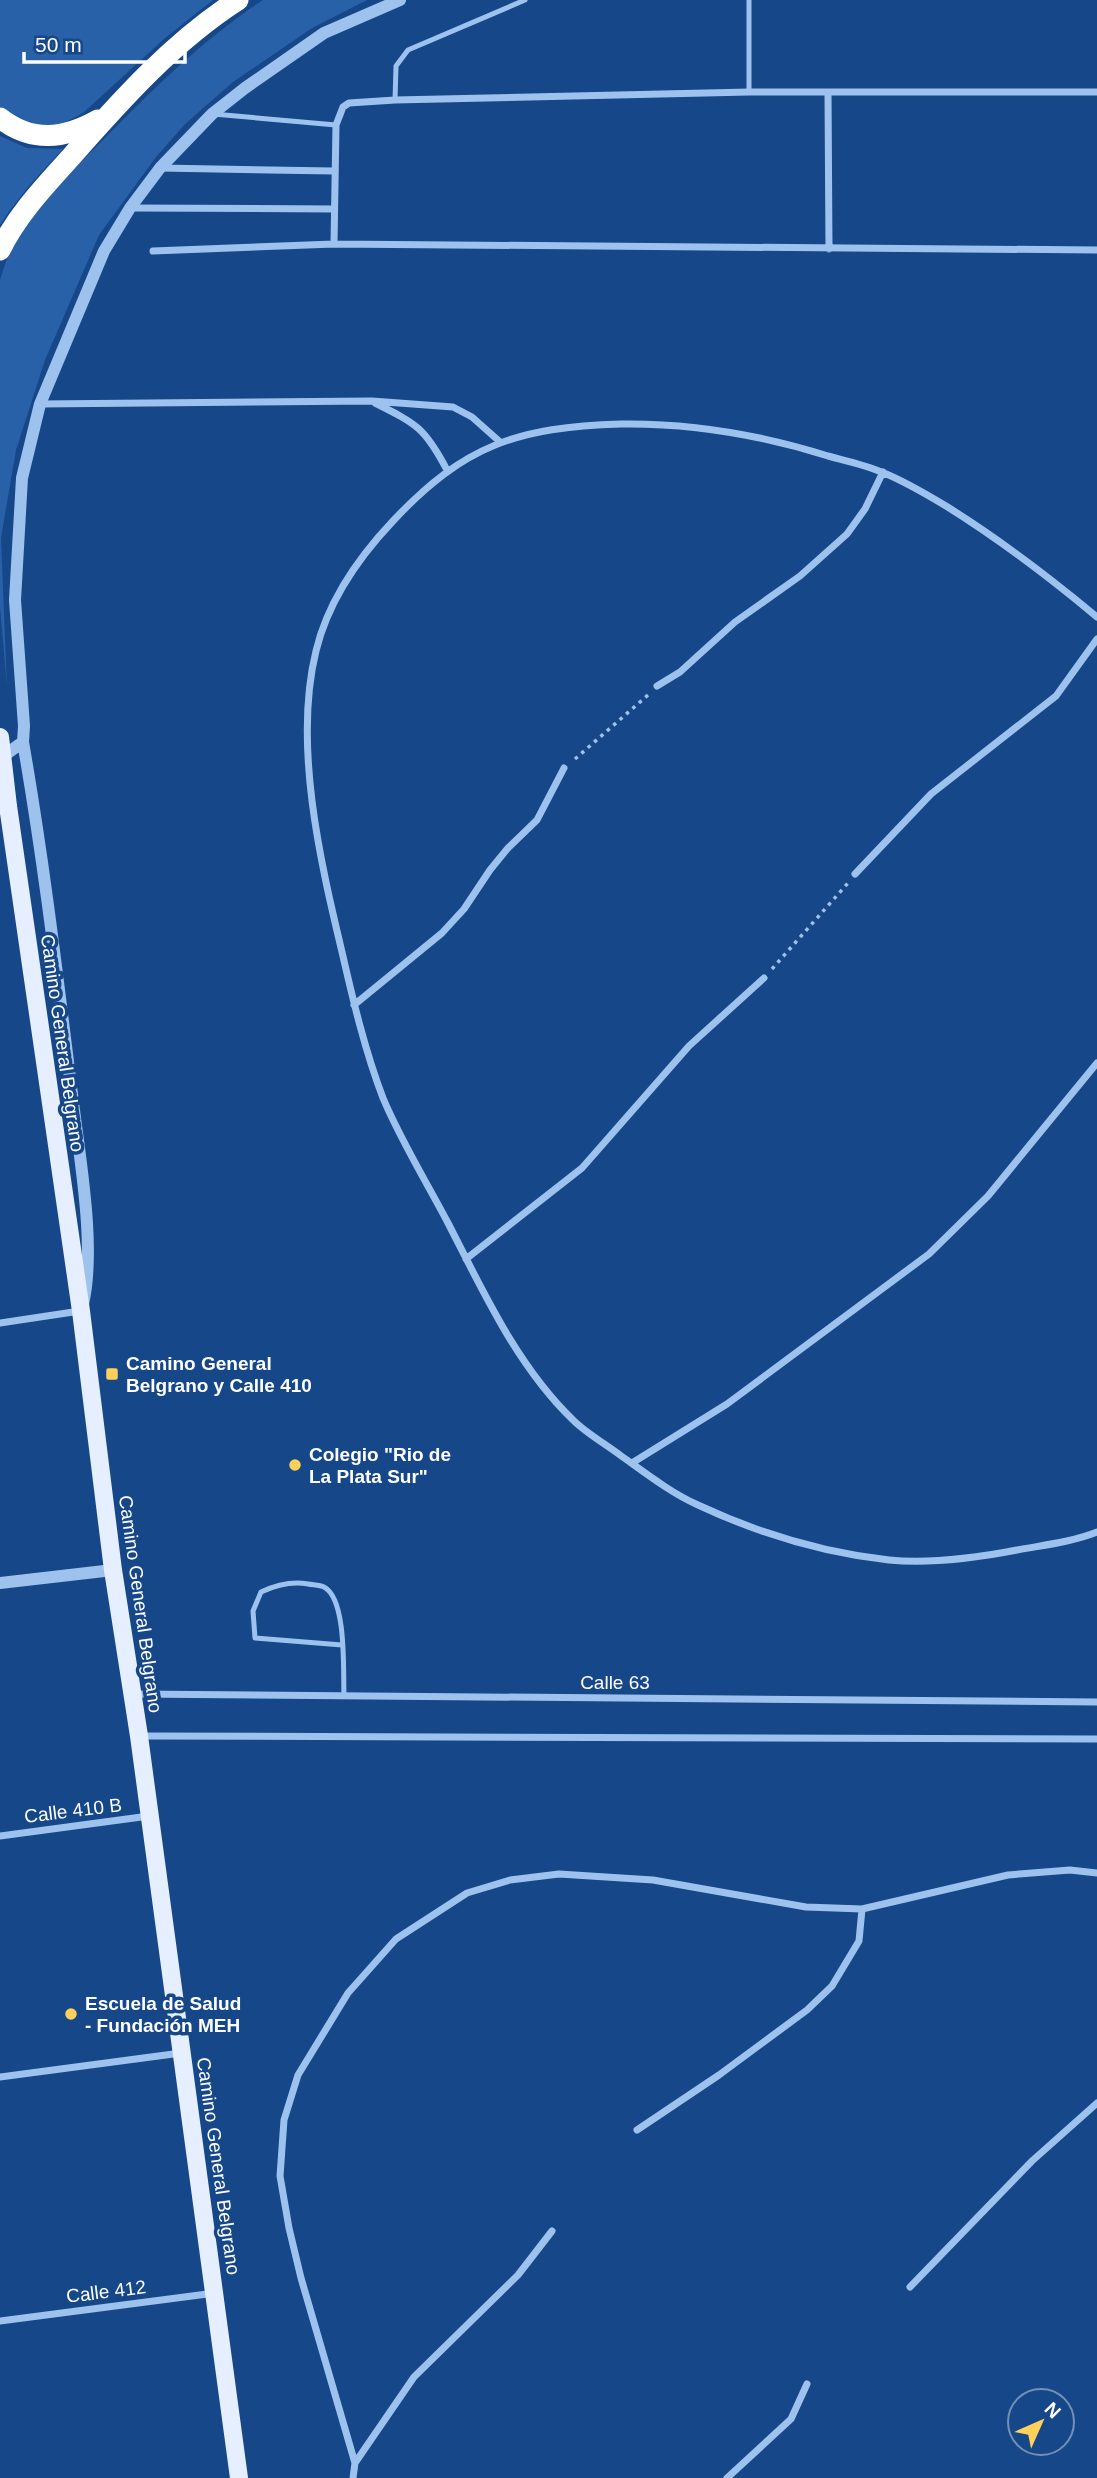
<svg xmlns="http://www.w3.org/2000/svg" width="1097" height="2478" viewBox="0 0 1097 2478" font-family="Arial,sans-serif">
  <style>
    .green { fill: #2961a8 }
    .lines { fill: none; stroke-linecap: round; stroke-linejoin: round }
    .path { stroke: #9ec2ee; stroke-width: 3.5; stroke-dasharray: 3.5 5; stroke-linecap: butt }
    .service { stroke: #9ec2ee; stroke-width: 5 }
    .minor { stroke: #9ec2ee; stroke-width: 7 }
    .tertiary { stroke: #9ec2ee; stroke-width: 12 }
    .primary { stroke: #e5efff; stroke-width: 18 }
    .motorway { stroke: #fff; stroke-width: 21 }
    .poi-dot { fill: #ffd15b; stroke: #164789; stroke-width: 2.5 }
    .labels { text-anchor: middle; stroke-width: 7; stroke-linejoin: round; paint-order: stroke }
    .street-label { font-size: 19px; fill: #fff; stroke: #164789 }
    .poi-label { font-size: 19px; font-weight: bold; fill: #fff; stroke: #164789; text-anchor: start }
  </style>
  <rect width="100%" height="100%" fill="#164789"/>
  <path class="green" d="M0,0H213L165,38L83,113L62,124L43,128L22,123L0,107Z
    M263,0H367L312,28L233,82L185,124L156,157L99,235L45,360L16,450L1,538L7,688L0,606V280C5,263 11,246 21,231C45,196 77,166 107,136C155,87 205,38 263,0Z
    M0,136L27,148L63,149C40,173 18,197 0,225Z"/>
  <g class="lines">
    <path class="path" d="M575,759L648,695
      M772,969L848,883"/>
    <path class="service" d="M749,0V92
      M395,100L396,66L408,50L525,0
      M213,114L336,125
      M342,1645L255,1638L253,1611L261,1592C276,1585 291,1581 308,1584C313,1585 320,1585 324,1587C347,1599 343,1671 344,1695"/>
    <path class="minor" d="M828,92L829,249
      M160,168L333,171
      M130,208L334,209
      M334,244L336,125L343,107L349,103L395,100L749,92H1097
      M153,251L334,244L1097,250
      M375,403C417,424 425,428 447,470
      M40,404L372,401L453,407L472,417L499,441
      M1097,617C1049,577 999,539 946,506C926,494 906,482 884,473C866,465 847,461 828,456C761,435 692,423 621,424C518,427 464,445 393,521C358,558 328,601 316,651C293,744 320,860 342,952C353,1000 365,1051 383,1098C400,1139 427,1183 448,1223C483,1291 517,1366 573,1420C586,1433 604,1443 620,1455C644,1472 671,1493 698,1505C758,1533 824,1553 889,1560C931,1564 976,1558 1017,1550C1044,1545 1072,1542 1097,1532
      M657,686L680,672L735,622L800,576L847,534L865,509L883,472
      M855,874L931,794L1056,696L1097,639
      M354,1005L442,933L464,909L490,870L508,848L537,820L564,768
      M466,1259L582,1168L689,1046L764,978
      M0,1323L80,1311
      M632,1463L727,1404L929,1254L988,1196L1097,1063
      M132,1694L1097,1702
      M139,1736L1097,1739
      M0,1836L149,1816
      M0,2077L181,2053
      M637,2130L719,2075L807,2010L832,1986L859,1941L862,1909
      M910,2287L1032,2161L1097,2103
      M0,2321L215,2293
      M355,2463L414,2377L518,2275L552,2231
      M353,2478L355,2463L301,2278L289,2228L280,2176L284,2120L298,2075L348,1993L396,1939L467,1893L510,1880L559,1874L653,1880L806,1907L862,1909L1008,1875L1070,1870L1097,1873
      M727,2478L791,2419L807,2384"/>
    <path class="tertiary" d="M23,742C44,862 58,982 73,1102C80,1161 96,1247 83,1304
      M2,757L23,742L24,726L15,600L22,478L40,404L104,251L130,208L160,168L212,114L245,88L324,33L400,0
      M0,1583L113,1570"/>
    <path class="primary" d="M0,737L8,806L81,1311L113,1570L139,1736L239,2478"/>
    <path class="motorway" d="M0,118C32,143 64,139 98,120
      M0,250C18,214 44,187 71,157C121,100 174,41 238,0"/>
  </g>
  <g class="poi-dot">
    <rect x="105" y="1367" width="14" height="14" rx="3.5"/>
    <circle cx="295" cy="1465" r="7"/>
    <circle cx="71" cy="2014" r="7"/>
  </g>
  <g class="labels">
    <g class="street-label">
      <text transform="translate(63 1043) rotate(82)" y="7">Camino General Belgrano</text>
      <text transform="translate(141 1604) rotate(82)" y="7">Camino General Belgrano</text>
      <text x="615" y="1689">Calle 63</text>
      <text transform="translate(73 1810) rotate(-7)" y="7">Calle 410 B</text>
      <text transform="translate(219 2166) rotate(82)" y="7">Camino General Belgrano</text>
      <text transform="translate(106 2291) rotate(-7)" y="7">Calle 412</text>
    </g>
    <g class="poi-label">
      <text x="126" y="1370">Camino General<tspan x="126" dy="22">Belgrano y Calle 410</tspan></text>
      <text x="309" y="1461">Colegio "Rio de<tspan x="309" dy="22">La Plata Sur"</tspan></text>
      <text x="85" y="2010">Escuela de Salud<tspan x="85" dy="22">- Fundación MEH</tspan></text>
    </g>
  </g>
  <g transform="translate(1041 2422) rotate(45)"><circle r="33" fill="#164789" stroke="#7391b8" stroke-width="2"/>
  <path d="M0-5L12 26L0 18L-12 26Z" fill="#ffd15b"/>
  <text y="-10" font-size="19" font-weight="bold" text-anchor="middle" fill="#ffffff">N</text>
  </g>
  <path d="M24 52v10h161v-10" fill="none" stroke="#ffffff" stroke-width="3.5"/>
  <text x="35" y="52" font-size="21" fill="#ffffff" stroke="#164789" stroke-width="5" paint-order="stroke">50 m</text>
</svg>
